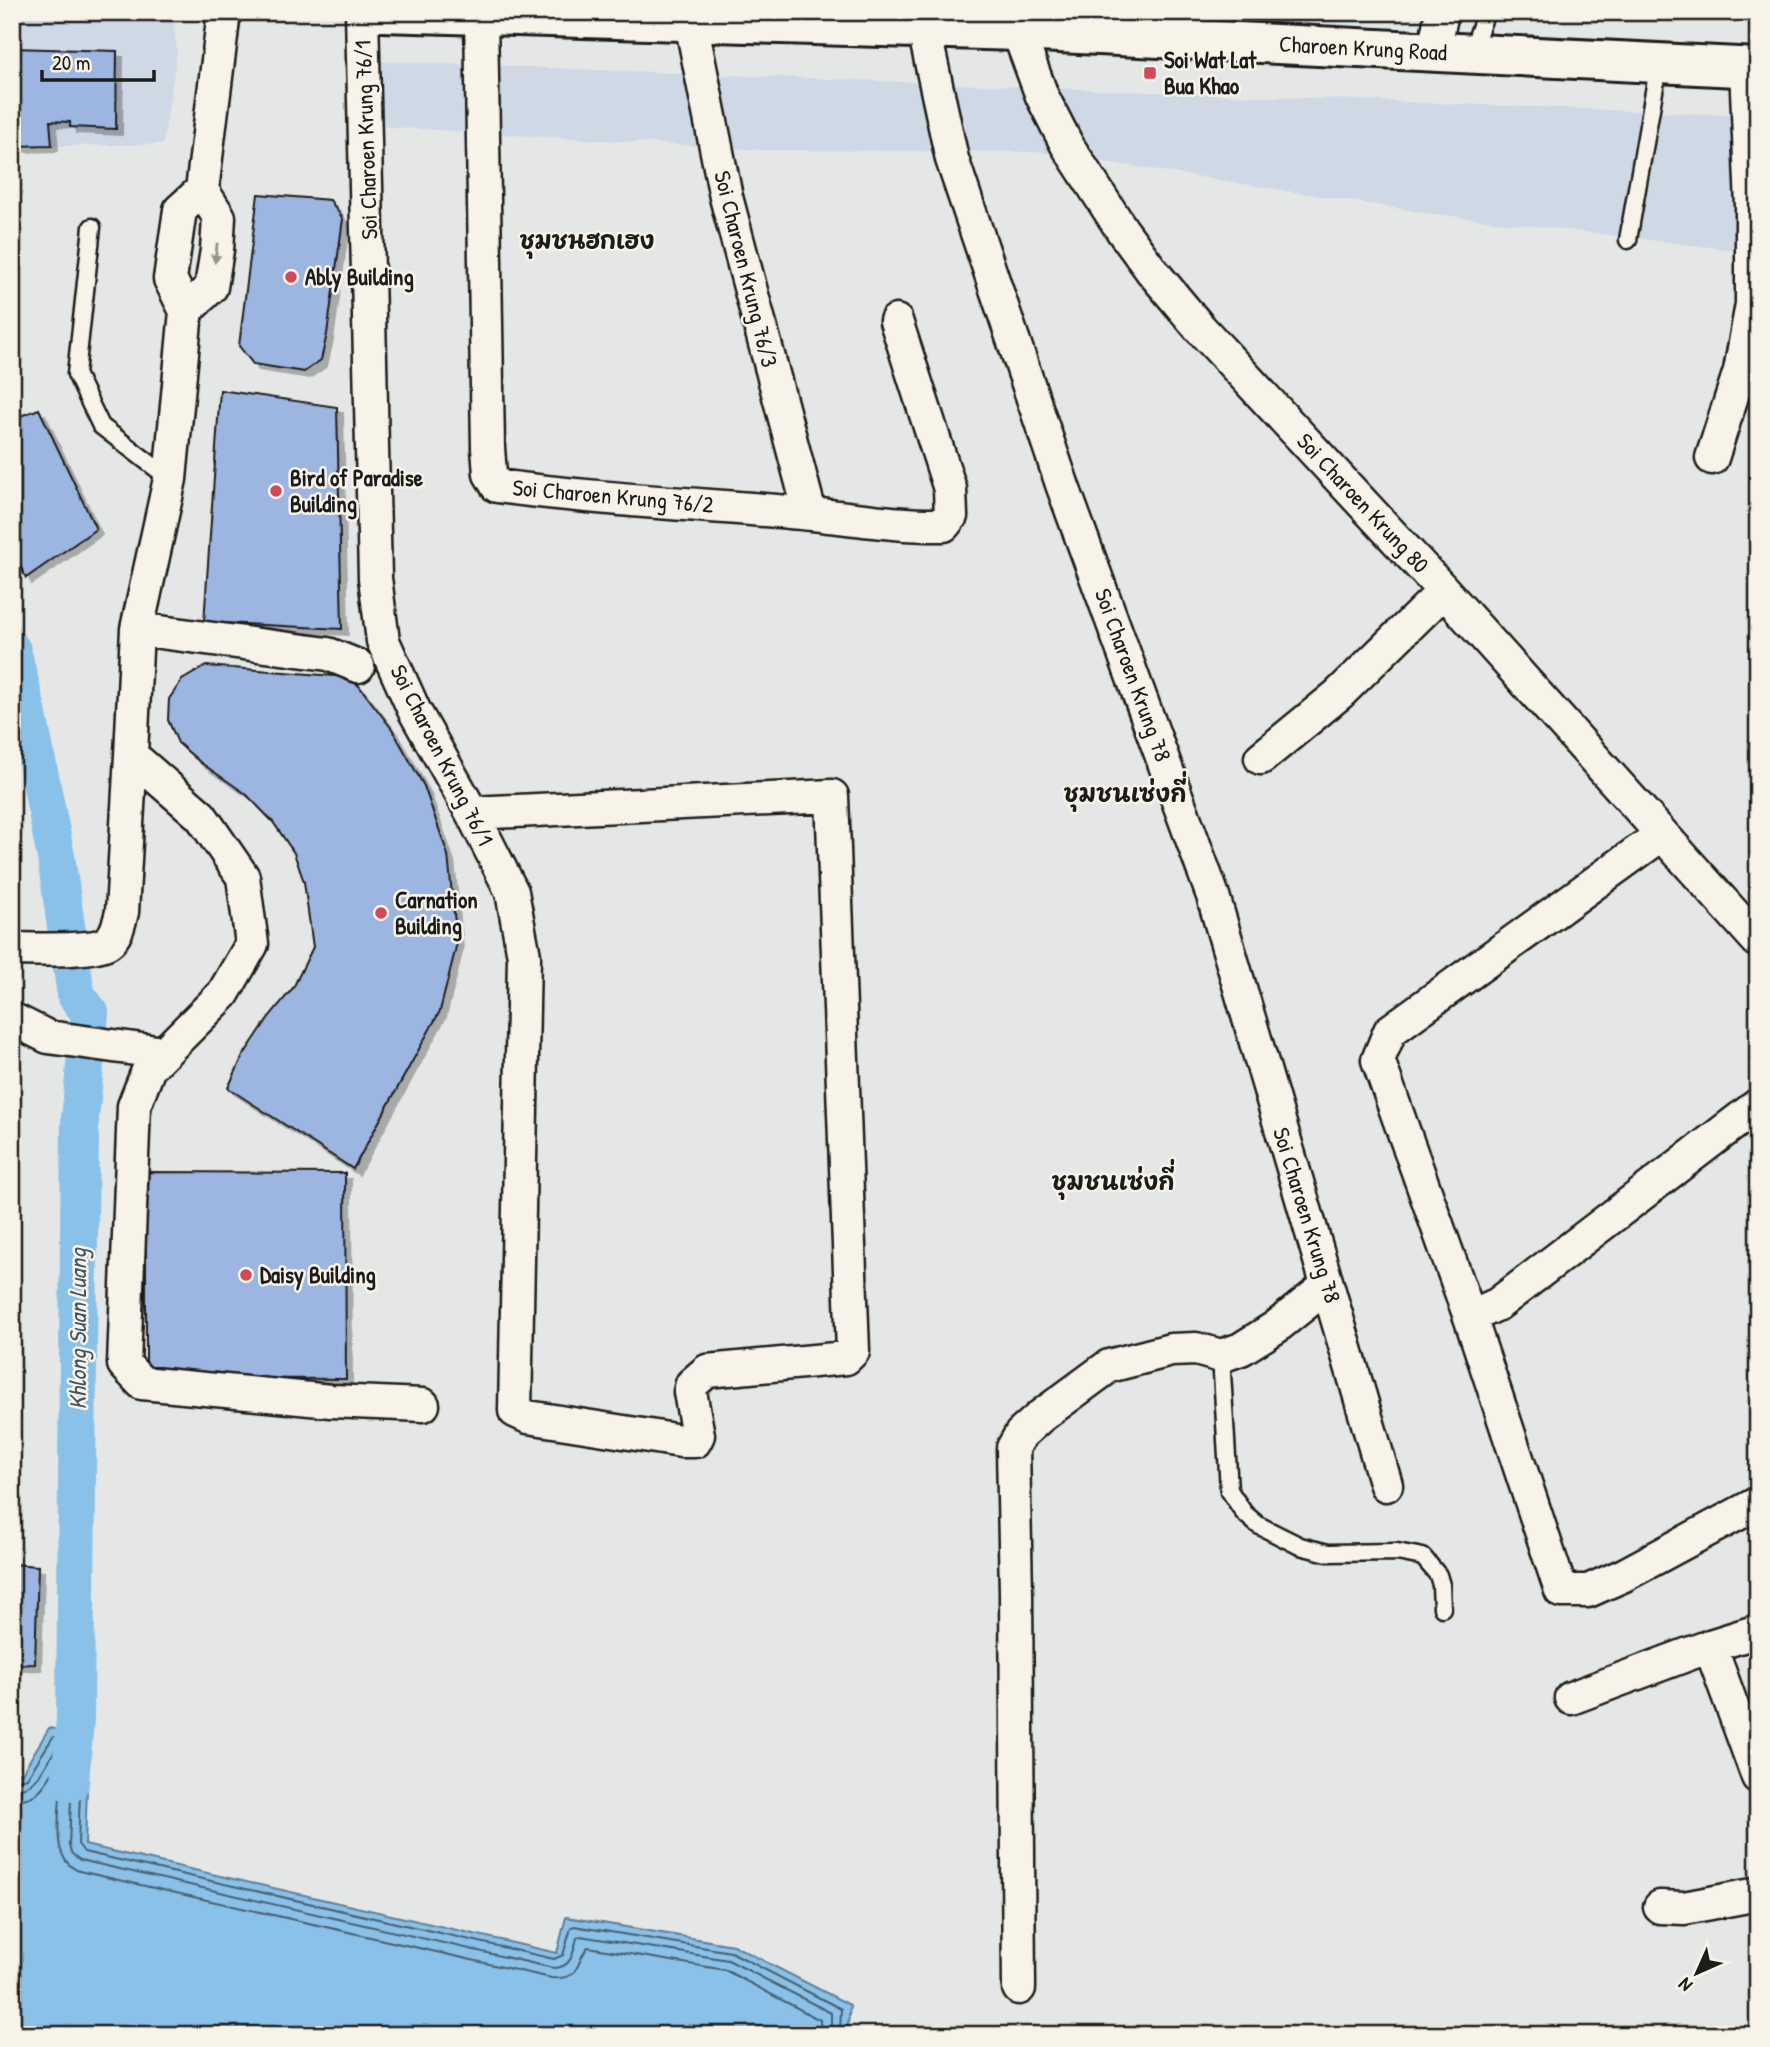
<svg xmlns="http://www.w3.org/2000/svg" width="1770" height="2047" viewBox="0 0 1770 2047" font-family="'Patrick Hand','Playpen Sans Thai',sans-serif">
  <style>
    .built { fill: #cfd8e5 }
    .water { fill: #89c1e8; stroke: #5d7f96; stroke-width: 2 }
    .lines { fill: none; stroke-linecap: round; stroke-linejoin: round }
    .shore { stroke: #485e6e; stroke-width: 2 }
    .canal { stroke: #89c1e8; stroke-width: 38 }
    .building { fill: #9cb5e1; stroke: #1c1c1c; stroke-width: 2; filter: url(#shadow) }
    .service-casing { stroke: #1c1c1c; stroke-width: 21 }
    .minor-casing { stroke: #1c1c1c; stroke-width: 37 }
    .secondary-casing { stroke: #1c1c1c; stroke-width: 44 }
    .service { stroke: #f7f3e8; stroke-width: 16 }
    .minor { stroke: #f7f3e8; stroke-width: 32 }
    .secondary { stroke: #f7f3e8; stroke-width: 38 }
    .oneway { fill: #94928c }
    .poi-dot { fill: #d1495b; stroke: #f7f3e8; stroke-width: 2.5 }
    .labels { text-anchor: middle; stroke-width: 5; stroke-linejoin: round; paint-order: stroke }
    .street-label { font-size: 23px; fill: #1c1c1c; stroke: #f7f3e8 }
    .poi-label { font-size: 23px; font-weight: bold; fill: #1c1c1c; stroke: #f7f3e8; text-anchor: start }
    .neighbourhood-label { font-size: 24px; font-weight: bold; fill: #1c1c1c; stroke: #f7f3e8 }
    .water-label { font-size: 24px; font-style: italic; fill: #425663; stroke: #f7f3e8 }
  </style>
  <defs>
    <filter id="shadow"><feDropShadow dx="6" dy="6" stdDeviation="0" flood-color="#0004"/></filter>
  </defs>
  <rect width="100%" height="100%" fill="#e5e7e7"/>
  <filter id="ink" filterUnits="userSpaceOnUse"><feTurbulence type="fractalNoise" baseFrequency=".0143" numOctaves="2"/><feDisplacementMap in="SourceGraphic" scale="14" xChannelSelector="R" yChannelSelector="G"/><feConvolveMatrix kernelMatrix="1 2 1 2 8 2 1 2 1" color-interpolation-filters="sRGB"/></filter>
  <g filter="url(#ink)">
    <path class="built" d="M12,15L173,21L177,52L163,144L12,147Z
      M352,60L1758,116V253L1427,213L1041,152L764,150L353,125Z"/>
    <path class="water" d="M49,1728L89,1734L85,1845L557,1953L566,1917L733,1945L850,2005L847,2035H12V1770L22,1773Z"/>
    <g class="lines">
      <path class="shore" d="M12,1777L20,1780L27,1778L53,1737L79,1740L82,1743L78,1844L84,1852L554,1959L563,1955L571,1928L574,1926L731,1952L841,2009L840,2035
        M12,1787C36,1794 46,1763 57,1747H70L73,1751L69,1846L72,1854L80,1860L553,1968C572,1968 573,1953 577,1938L580,1936L728,1960L831,2013V2035
        M12,1798C36,1803 44,1786 55,1769H60C65,1799 44,1857 79,1871L551,1978C582,1980 575,1962 588,1947L725,1970L820,2020L821,2035"/>
      <path class="canal" d="M12,650L27,711L56,857L76,995L90,1013L80,1119L75,1719L70,1783"/>
    </g>
    <path class="building" d="M12,48L117,51L116,129L70,127V122L50,121L52,145L12,146Z
      M258,194L330,200L343,219L327,334L321,360L304,372L253,364L239,346Z
      M220,390L337,407L342,629L204,622Z
      M39,409L96,529L26,578L12,550V419Z
      M206,666L348,677L359,686L392,729L424,786L448,855L457,943L440,1011L353,1169L228,1088L243,1056L269,1017L293,988L313,947L304,882L294,853L273,822L246,794L201,763L178,743L168,720L169,699L182,680Z
      M146,1172L345,1173L346,1379L146,1378Z
      M12,1564L38,1566L35,1664L12,1665Z"/>
    <g class="lines">
      <g class="service-casing">
        <path id="service" d="M1165,38L1172,12
          M1471,53L1486,12
          M92,227L76,374L101,426L170,479
          M1628,240L1659,63
          M1221,1356L1229,1490L1244,1513L1258,1525L1300,1546L1328,1553L1397,1552L1423,1557L1438,1575L1441,1585L1442,1608"/>
      </g>
      <g class="minor-casing">
        <path id="minor" d="M362,12L375,578L383,641L414,710L472,813L512,892L524,956L515,1411L528,1417L681,1441H695L698,1435L690,1392L692,1384L707,1371L846,1358L853,1351L832,796L472,813
          M481,15L488,448L490,474L497,486C594,499 692,504 790,512C841,516 892,526 944,525L951,516L950,489L896,321
          M691,22L726,197L810,513
          M924,29L952,159L1063,487L1213,896L1386,1485
          M1018,31L1042,96L1067,145L1122,230L1152,271L1199,327L1444,591L1758,941
          M1434,51L1442,12
          M202,190L180,210L170,279L186,311L170,479L137,629L131,755L201,816L243,877L252,944L223,994L149,1068L134,1106L124,1364L142,1383L331,1401L423,1405
          M186,311L211,287L217,250L219,217L202,190L224,12
          M1712,458L1740,371L1752,304V206L1746,67
          M137,629L328,654L358,666
          M1261,758L1339,694L1444,591
          M1661,835L1390,1031L1378,1060L1470,1317L1561,1591H1588L1624,1575L1758,1503
          M12,949C31,949 94,952 108,942C117,935 119,923 122,912L131,755
          M12,1019L48,1037L164,1053
          M1470,1317L1498,1304L1758,1105
          M1710,1646L1758,1631
          M1571,1698L1710,1646L1758,1777
          M1660,1907L1684,1908L1758,1894
          M1019,1988L1016,1593L1013,1448L1021,1434L1041,1416L1109,1366L1171,1350L1196,1349L1221,1356L1241,1349L1276,1327L1327,1286"/>
      </g>
      <g class="secondary-casing">
        <path id="secondary" d="M381,12L1018,31L1758,68"/>
      </g>
      <use href="#service" class="service"/>
      <use href="#minor" class="minor"/>
      <use href="#secondary" class="secondary"/>
    </g>
    <defs><path id="oneway-solid" d="M-6-.8H1V-3.2L6.5 0L1 3.2V.8H-6Z" transform="scale(1.75)"/></defs>
    <use class="oneway" href="#oneway-solid" transform="translate(216 253) rotate(97)"/>
  </g>
  <g class="poi-dot">
    <rect x="1143" y="66" width="14" height="14" rx="3.5"/>
    <circle cx="291" cy="277" r="7"/>
    <circle cx="276" cy="491" r="7"/>
    <circle cx="381" cy="913" r="7"/>
    <circle cx="246" cy="1275" r="7"/>
  </g>
  <g class="labels">
    <g class="street-label">
      <text transform="translate(1363 48) rotate(3)" y="8">Charoen Krung Road</text>
      <text transform="translate(366 140) rotate(-92)" y="8">Soi Charoen Krung 76/1</text>
      <text transform="translate(746 269) rotate(76)" y="8">Soi Charoen Krung 76/3</text>
      <text transform="translate(613 496) rotate(5)" y="8">Soi Charoen Krung 76/2</text>
      <text transform="translate(1363 503) rotate(47)" y="8">Soi Charoen Krung 80</text>
      <text transform="translate(1133 675) rotate(70)" y="8">Soi Charoen Krung 78</text>
      <text transform="translate(442 755) rotate(63)" y="8">Soi Charoen Krung 76/1</text>
      <text transform="translate(1307 1215) rotate(73)" y="8">Soi Charoen Krung 78</text>
    </g>
    <g class="poi-label">
      <text x="1164" y="68">Soi Wat Lat<tspan x="1164" dy="26">Bua Khao</tspan></text>
      <text x="305" y="285">Ably Building</text>
      <text x="290" y="486">Bird of Paradise<tspan x="290" dy="26">Building</tspan></text>
      <text x="395" y="908">Carnation<tspan x="395" dy="26">Building</tspan></text>
      <text x="260" y="1283">Daisy Building</text>
    </g>
    <g class="neighbourhood-label">
      <text x="587" y="249">ชุมชนฮกเฮง</text>
      <text x="1125" y="802">ชุมชนเซ่งกี่</text>
      <text x="1113" y="1190">ชุมชนเซ่งกี่</text>
    </g>
    <g class="water-label">
      <text transform="translate(78 1329) rotate(-90)" y="8">Khlong Suan Luang</text>
    </g>
  </g>
  <rect width="1770" height="2047" fill="none" stroke="#f7f3e8" stroke-width="42"/>
  <rect x="21" y="21" width="1728" height="2005" fill="none" stroke="#1c1c1c" stroke-width="2.5" filter="url(#ink)"/>
  <g transform="translate(1697 1973) rotate(225)" stroke="#f7f3e8" stroke-width="5" paint-order="stroke">
  <path d="M0-5L12 26L0 18L-12 26Z" fill="#1c1c1c"/>
  <text y="-10" font-size="19" font-weight="bold" text-anchor="middle" fill="#1c1c1c">N</text>
  </g>
  <path d="M42 70v10h112v-10" fill="none" stroke="#1c1c1c" stroke-width="3.5"/>
  <text x="52" y="70" font-size="21" fill="#1c1c1c" stroke="#f7f3e8" stroke-width="5" paint-order="stroke">20 m</text>
</svg>
